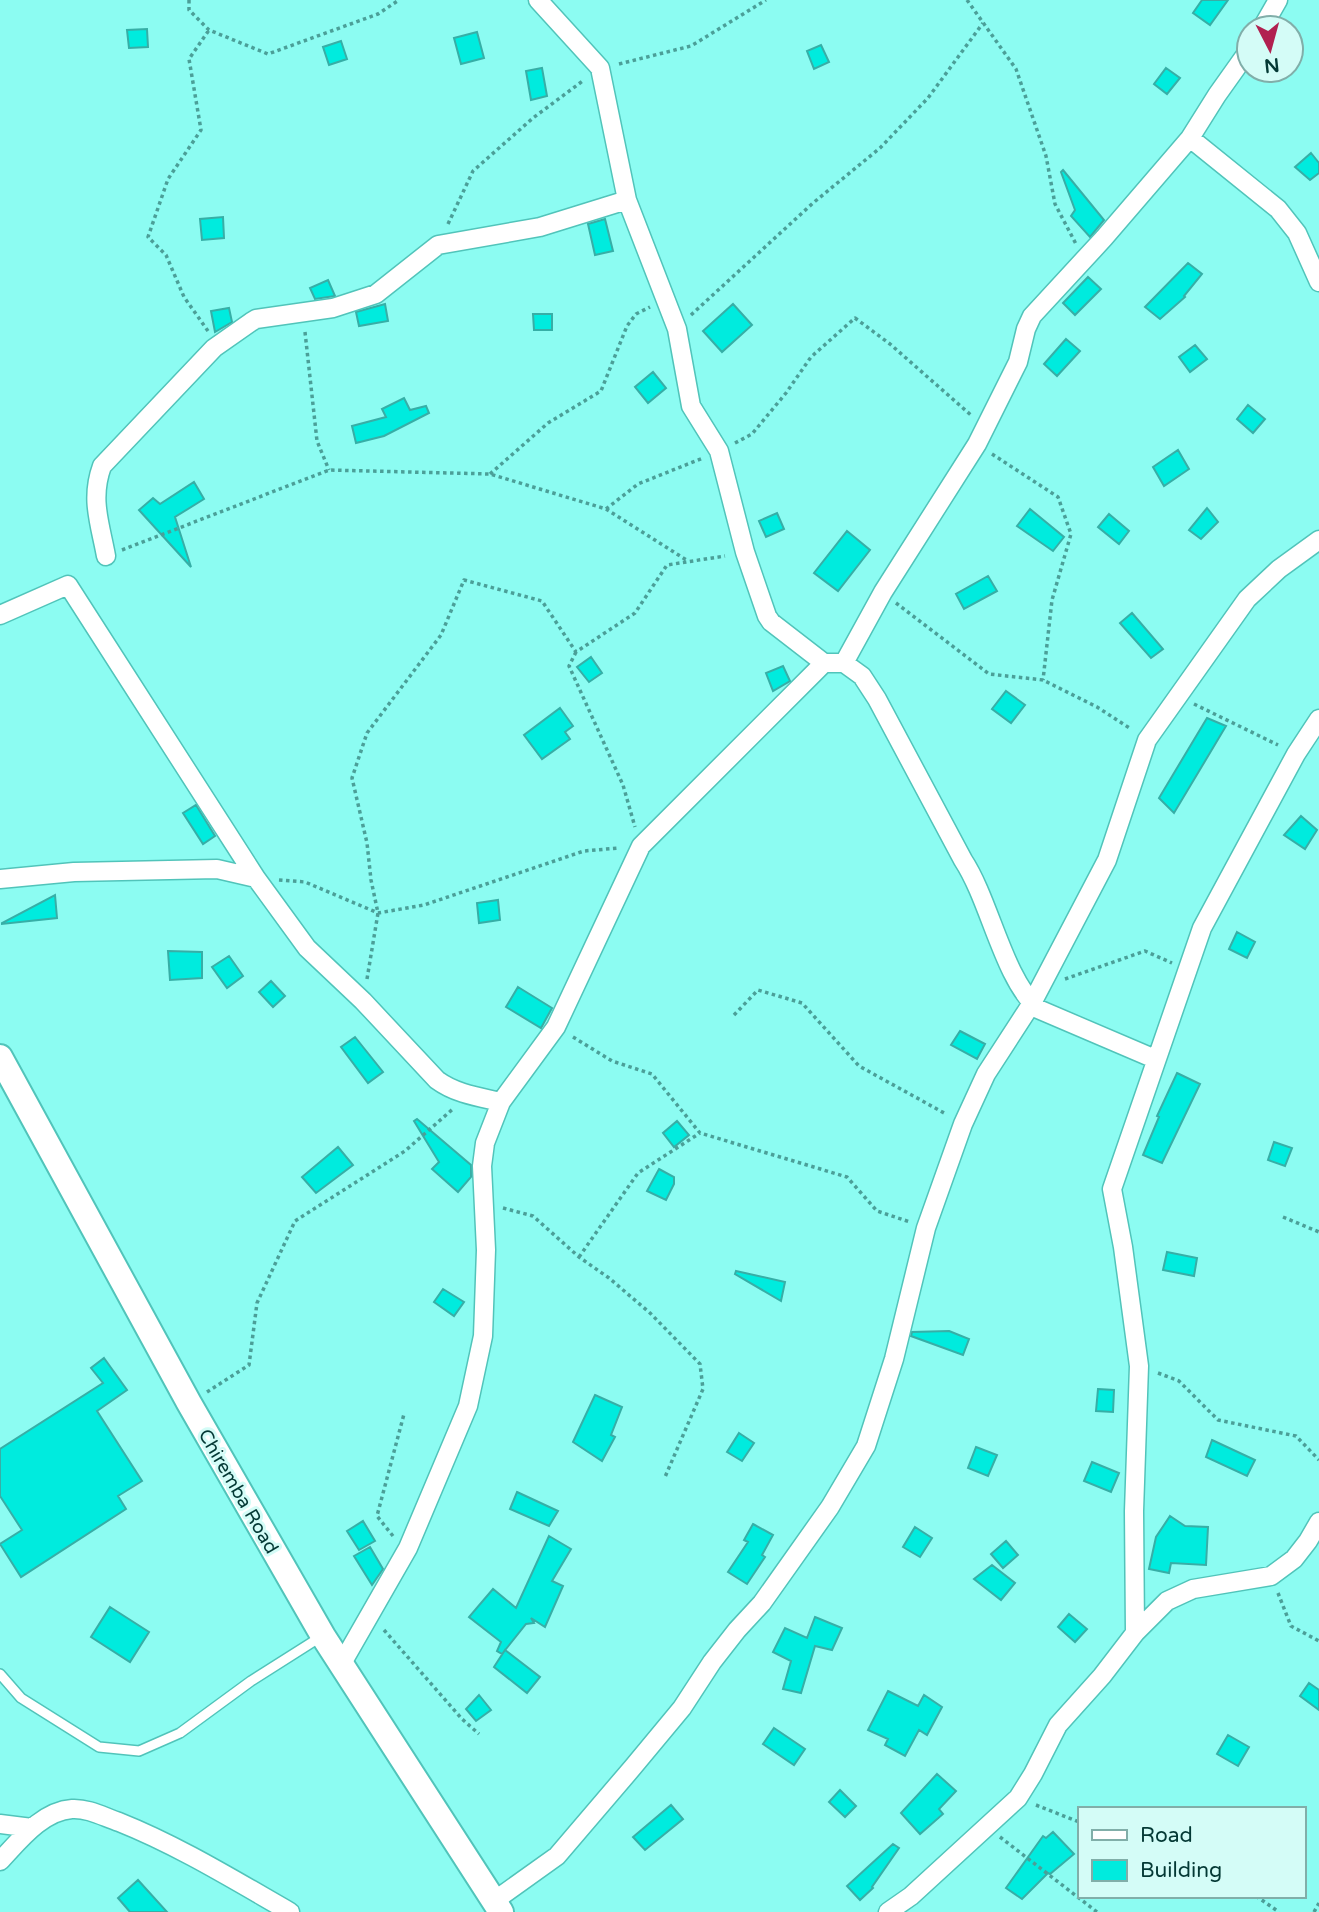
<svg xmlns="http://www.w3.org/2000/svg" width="1319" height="1912" viewBox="0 0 1319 1912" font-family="'Varela Round',sans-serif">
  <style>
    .building { fill: #00ebde; stroke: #37aea6; stroke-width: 2 }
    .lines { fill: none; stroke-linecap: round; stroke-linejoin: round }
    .service-casing { stroke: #51c4ba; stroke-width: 12 }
    .minor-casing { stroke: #51c4ba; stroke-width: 21 }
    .secondary-casing { stroke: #51c4ba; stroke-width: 28 }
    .path { stroke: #4b9f98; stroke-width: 3.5; stroke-dasharray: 3.5 3.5; stroke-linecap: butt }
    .service { stroke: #fff; stroke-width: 9 }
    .minor { stroke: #fff; stroke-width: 18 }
    .secondary { stroke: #fff; stroke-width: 24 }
    .labels { text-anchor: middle; stroke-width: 6; stroke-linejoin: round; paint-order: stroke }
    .street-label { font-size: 19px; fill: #043935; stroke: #d4fcf7 }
  </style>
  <rect width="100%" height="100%" fill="#8cfcf2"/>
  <path class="building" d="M1202,0H1228L1210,25L1193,13Z
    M147,29L148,47L129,48L127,30Z
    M477,32L484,58L461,64L454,38Z
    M341,41L347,59L329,65L323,47Z
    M821,45L829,62L814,69L807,51Z
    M542,68L547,96L531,100L526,71Z
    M1166,68L1180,78L1167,94L1154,84Z
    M1311,153L1319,163V173L1310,180L1295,167Z
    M1063,170L1104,220L1090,237L1071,216L1075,210L1061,172Z
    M223,217L224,238L202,240L200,219Z
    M605,219L613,251L595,255L588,224Z
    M1188,263L1202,274L1184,296L1185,297L1160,319L1145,307Z
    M1088,277L1101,289L1075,315L1063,303Z
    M328,280L335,296L315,299L310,288Z
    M385,304L388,321L359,326L356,312Z
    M733,304L752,325L722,352L703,331Z
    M229,308L232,322L215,332L211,311Z
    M533,314H552V330H534Z
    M1066,339L1080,351L1057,376L1044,364Z
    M1195,345L1207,359L1190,372L1179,357Z
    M653,372L666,388L648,403L635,387Z
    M404,398L410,410L426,406L429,413L384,436L356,443L352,426L386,417L382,409Z
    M1248,405L1265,419L1253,433L1237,419Z
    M1178,450L1189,469L1164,486L1153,467Z
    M194,482L204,499L175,517L191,567L139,510L153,498L160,504Z
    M1207,508L1218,522L1201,539L1189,530Z
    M1030,509L1064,537L1053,551L1017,526Z
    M777,513L784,529L766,537L759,521Z
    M1109,514L1129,531L1119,544L1098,527Z
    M847,531L870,550L838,591L814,573Z
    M988,576L997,591L964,609L956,594Z
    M1132,613L1163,649L1151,658L1120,623Z
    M591,657L602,673L589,682L577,667Z
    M783,666L790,681L773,691L766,673Z
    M1006,691L1025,705L1011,723L992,709Z
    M560,708L573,726L565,732L570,739L542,759L524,735Z
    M1207,718L1226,726L1174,813L1159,798Z
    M196,805L215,836L203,844L183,813Z
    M1301,816L1317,830L1305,849L1284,835Z
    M55,895L57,918L2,924V923Z
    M498,900L500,920L479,923L477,903Z
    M1237,932L1255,942L1247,958L1229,949Z
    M168,951L202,952V978L170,980Z
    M229,956L243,976L227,988L212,967Z
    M271,981L285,996L273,1007L259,992Z
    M518,987L552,1008L541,1028L506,1007Z
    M960,1031L985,1044L977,1059L951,1045Z
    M355,1037L383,1072L368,1083L341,1047Z
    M1177,1073L1200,1084L1162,1163L1143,1155L1159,1117L1157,1116Z
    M417,1119L471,1165V1177L458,1192L432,1169L439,1162L414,1121Z
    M677,1121L689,1135L674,1147L663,1133Z
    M1274,1142L1292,1148L1285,1166L1268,1160Z
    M338,1147L353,1165L316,1193L302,1177Z
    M659,1169L674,1177V1184L666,1200L647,1191Z
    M1167,1252L1197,1258L1194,1276L1163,1270Z
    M736,1271L785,1282L781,1301L735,1274Z
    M443,1289L464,1302L454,1316L434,1302Z
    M949,1331L969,1339L963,1355L911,1336L912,1332Z
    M104,1358L127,1390L97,1411L142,1481L118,1496L126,1509L21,1577L0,1544L22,1530L0,1496V1449L103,1383L91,1368Z
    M1098,1389L1114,1390L1113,1412L1096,1411Z
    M595,1395L622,1407L611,1435L615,1437L602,1461L573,1442Z
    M739,1433L754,1443L742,1461L727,1452Z
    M1212,1440L1255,1460L1247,1476L1206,1457Z
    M976,1447L997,1455L988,1476L968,1468Z
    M1092,1462L1119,1473L1111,1492L1084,1481Z
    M517,1492L558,1511L549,1526L510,1509Z
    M1170,1516L1185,1526L1208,1527L1206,1565L1171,1563L1169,1573L1149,1569L1156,1537Z
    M363,1521L375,1541L359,1550L347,1531Z
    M753,1524L773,1535L762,1555L765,1557L747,1584L728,1572L748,1542L744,1540Z
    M915,1527L932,1538L920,1557L903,1547Z
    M549,1536L571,1549L552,1581L563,1586L545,1627L531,1618L534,1623L526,1624L502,1654L497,1651L501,1642L469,1617L493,1589L516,1608Z
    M1006,1541L1018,1555L1003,1568L991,1554Z
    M370,1547L383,1569L372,1585L354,1556Z
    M992,1565L1015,1583L1001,1600L974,1579Z
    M110,1607L149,1632L130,1662L91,1637Z
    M1069,1614L1087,1629L1075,1642L1058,1627Z
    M815,1617L842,1628L832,1650L815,1646L801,1693L783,1689L791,1661L773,1652L785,1628L807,1638Z
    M505,1650L540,1677L527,1693L494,1667Z
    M1309,1683L1319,1690V1710L1300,1696Z
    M888,1691L918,1706L924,1695L942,1707L927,1735L919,1730L905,1756L885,1745L888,1739L868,1730Z
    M479,1695L491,1710L476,1721L466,1709Z
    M774,1728L805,1749L794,1765L763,1744Z
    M1228,1735L1249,1747L1238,1766L1217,1754Z
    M937,1774L956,1791L939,1809L943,1814L920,1834L901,1813Z
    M840,1790L856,1806L845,1817L829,1802Z
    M671,1805L683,1819L645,1850L633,1837Z
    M1053,1832L1074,1854L1050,1874L1048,1873L1022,1899L1006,1888L1043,1836L1046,1838Z
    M893,1844L899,1848L872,1887L873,1888L860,1900L847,1886Z
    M138,1880L167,1912H130L118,1898Z"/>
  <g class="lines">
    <g class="service-casing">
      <path id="service" d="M0,1674L21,1698L99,1747L139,1751L180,1733L251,1681L322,1636"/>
    </g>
    <g class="minor-casing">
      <path id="minor" d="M538,0L600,68L627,200L677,329L691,406L719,451L745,552L767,616L771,622L824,663H844L862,676L877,699L963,860C990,901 1003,977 1038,1009L1155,1059
        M1262,28L1278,0
        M1190,138L1278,209L1297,233L1319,282
        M106,556C100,523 90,499 102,466L214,348L251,322L256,319L333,308L376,294L438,245L540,227L627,200
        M0,615L68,585L256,878
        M844,663L883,592L977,444L1018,362L1026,329L1032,316L1104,238L1190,138L1217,95L1249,50
        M0,879L74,872L217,869L256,878L307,948L363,1001L437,1080C456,1094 479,1097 501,1102
        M1135,1633L1134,1511L1139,1366L1123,1247L1112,1189L1202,928L1296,754L1319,719
        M341,1665L408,1548L468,1406L483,1336L486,1250L482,1166L485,1143L501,1102L556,1027L641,846L824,663
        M0,1824L32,1828
        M0,1861C19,1841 42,1811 72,1809C88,1808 104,1817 119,1822C179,1846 234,1880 290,1912
        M494,1901L557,1856L633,1767L682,1708L712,1662L737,1630L762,1603L830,1507L866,1446L894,1359L926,1228L963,1124L986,1074L1032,1003L1107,860L1147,740L1247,599L1279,569L1319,540
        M888,1912L911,1896L1018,1798L1033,1774L1058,1725L1102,1676L1135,1633L1167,1601L1193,1589L1271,1576L1294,1559L1308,1541L1319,1522"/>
    </g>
    <g class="secondary-casing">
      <path id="secondary" d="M0,1057L189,1403L323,1636L501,1912"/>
    </g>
    <path class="path" d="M189,0V10L209,30L268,54L378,14L399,0
      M967,0L1016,69L1046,156L1055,204L1076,244
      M619,64L691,46L766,0
      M448,224L473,171L533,118L584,80
      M691,315L813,203L880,148L928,98L983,23
      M208,331L184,297L166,255L148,237L168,179L201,130L189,59L209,30
      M305,332L317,441L329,470
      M735,443L752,434L786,393L811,357L855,318L890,344L972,416
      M992,454L1058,497L1071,534L1052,600L1043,680
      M490,474L548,423L601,391L627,326L636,314L650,307
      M606,509L638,484L703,458
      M122,550L329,470L490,474L606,509L688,561
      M896,603L989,674L1043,680L1097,707L1131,729
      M576,652L569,666L623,785L635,827
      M1194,704L1278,745
      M279,880L305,882L378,913L424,905L584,851L619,848
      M367,979L378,913L371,880L367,843L352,778L367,733L441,635L464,580L542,601L576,652L635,613L667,565L725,556
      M1065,979L1145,951L1172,963
      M734,1015L758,990L802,1003L859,1066L946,1114
      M573,1037L612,1061L652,1074L700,1133L847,1177L877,1211L910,1222
      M503,1208L533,1216L579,1257L609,1278L650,1313L700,1364L703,1389L665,1477
      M1283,1217L1319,1232
      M579,1257L638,1173L700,1133
      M1158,1373L1179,1381L1218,1420L1296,1436L1319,1460
      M207,1392L249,1365L257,1303L295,1221L405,1151L454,1108
      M393,1536L377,1516L404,1414
      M1278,1593L1291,1626L1319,1641
      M384,1630L462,1719L479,1734
      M1036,1805L1079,1822
      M1000,1837L1097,1912
      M1256,1896L1279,1912
      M1314,1912L1319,1903"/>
    <use href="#service" class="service"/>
    <use href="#minor" class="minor"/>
    <use href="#secondary" class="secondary"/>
  </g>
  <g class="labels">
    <g class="street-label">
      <text transform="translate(239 1491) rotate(60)" y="7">Chiremba Road</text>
    </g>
  </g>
  <rect x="1078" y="1807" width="228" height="91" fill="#d4fcf7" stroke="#81aea9" stroke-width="2"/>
  <rect x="1092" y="1830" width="35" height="10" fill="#ffffff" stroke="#81aea9" stroke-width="2"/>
  <text x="1140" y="1842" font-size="21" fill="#043935">Road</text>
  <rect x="1092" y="1860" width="35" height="21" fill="#00ebde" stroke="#81aea9" stroke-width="2"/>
  <text x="1140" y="1877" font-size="21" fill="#043935">Building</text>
  <g transform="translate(1270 49) rotate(174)"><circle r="33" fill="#d4fcf7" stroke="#81aea9" stroke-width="2"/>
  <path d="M0-5L12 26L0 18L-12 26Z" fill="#b12050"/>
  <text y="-10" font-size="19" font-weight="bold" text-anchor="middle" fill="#043935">N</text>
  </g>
</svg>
